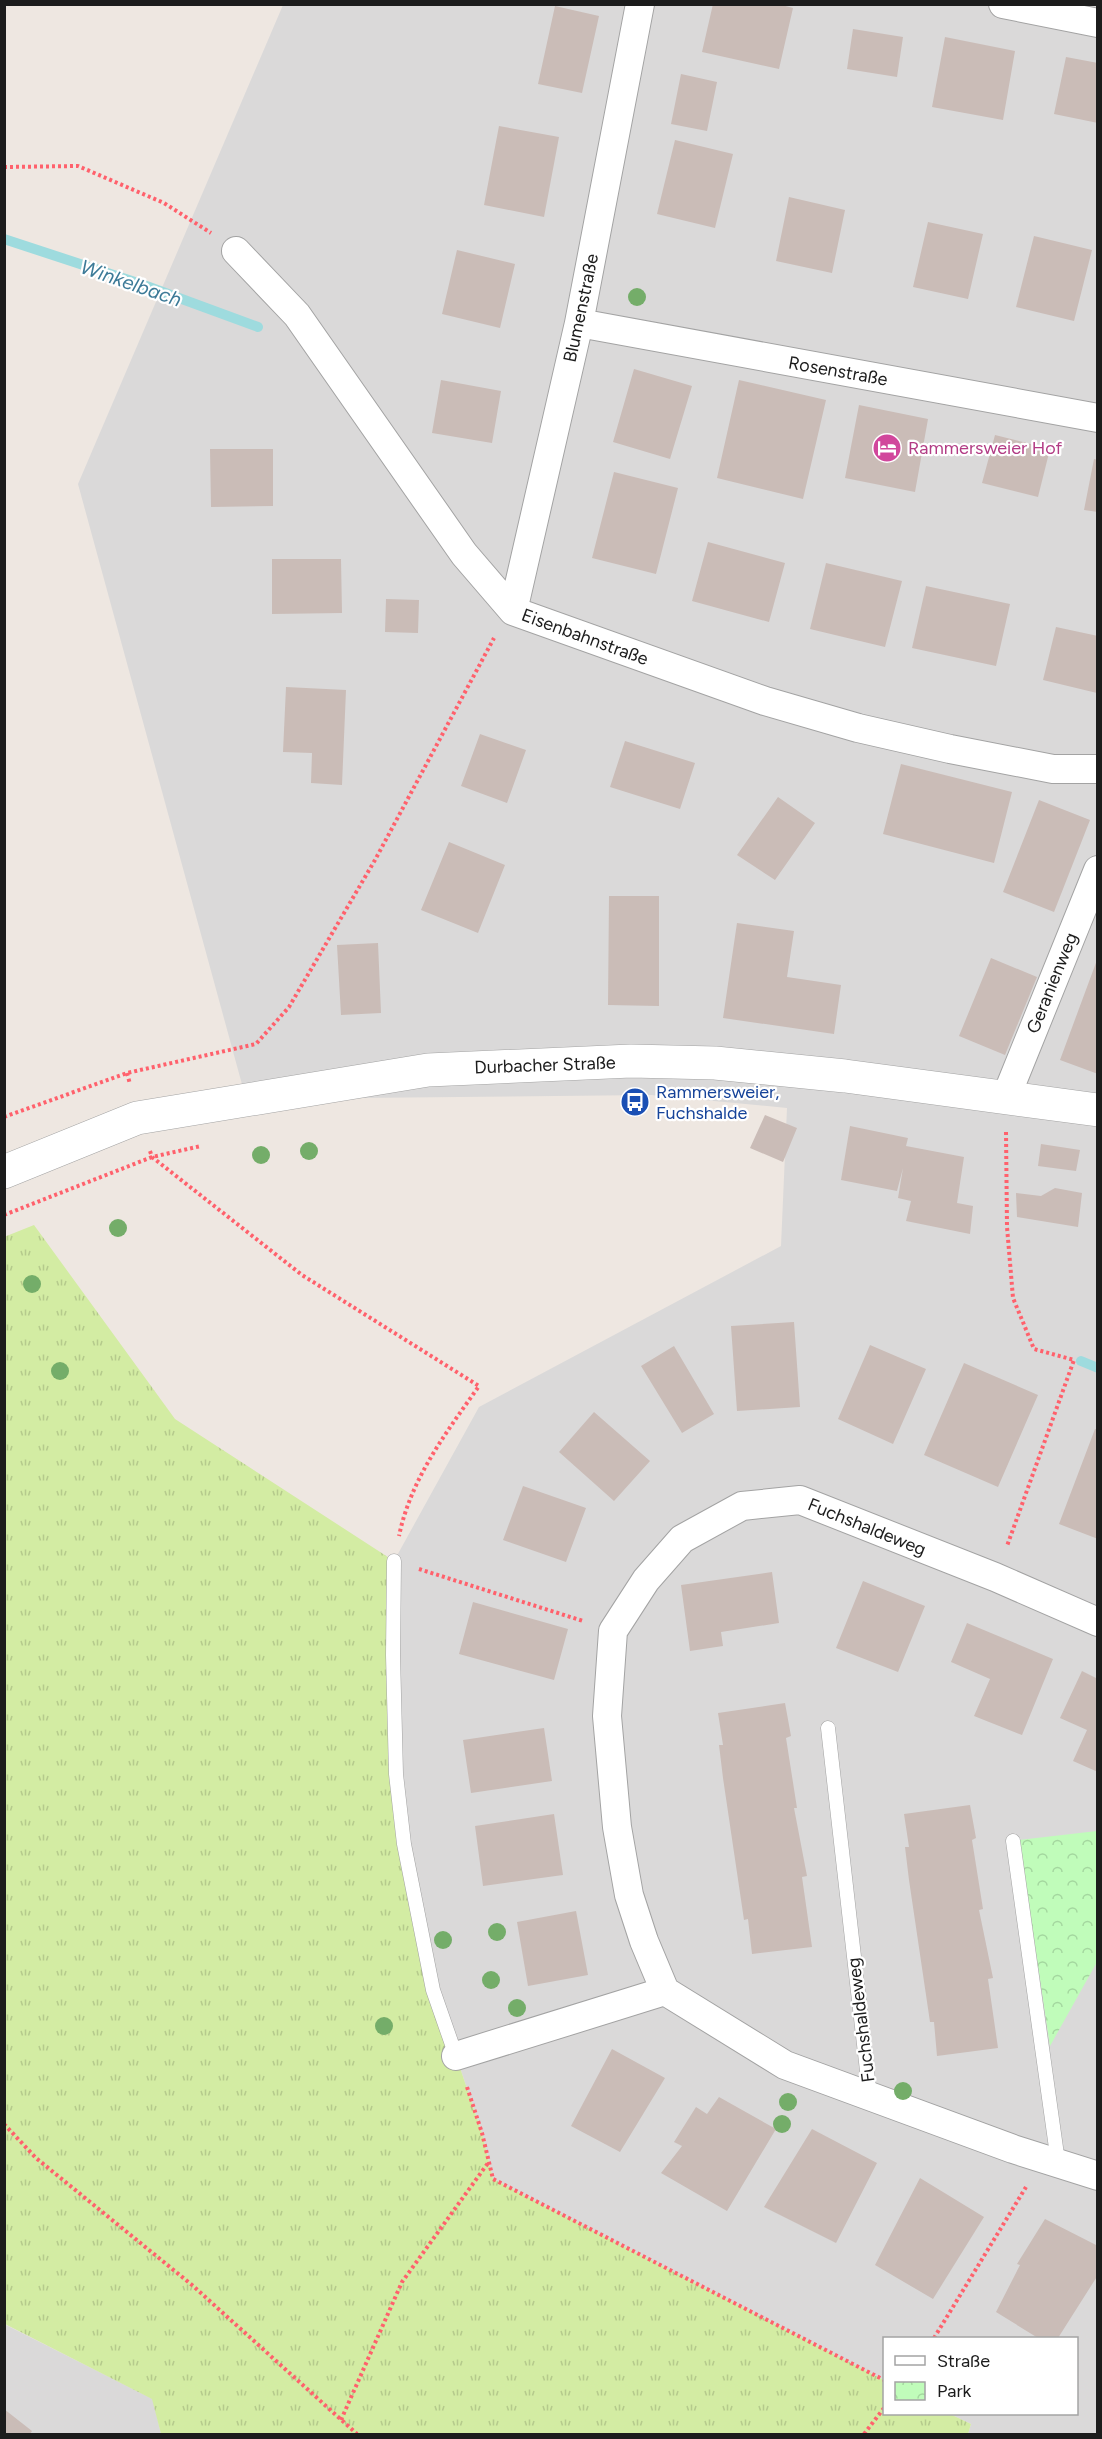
<svg xmlns="http://www.w3.org/2000/svg" width="1102" height="2439" viewBox="0 0 1102 2439" font-family="Figtree,sans-serif">
  <style>
    .residential { fill: #dad9d9 }
    .grass { fill: url(#grass-tufts) }
    .park { fill: url(#park-crowns) }
    .lines { fill: none; stroke-linecap: round; stroke-linejoin: round }
    .stream { stroke: #9edbde; stroke-width: 10 }
    .building { fill: #cabcb7 }
    .service-casing { stroke: #a3a3a3; stroke-width: 15 }
    .minor-casing { stroke: #a3a3a3; stroke-width: 30 }
    .tertiary-casing { stroke: #a3a3a3; stroke-width: 34 }
    .path { stroke: #ff616c; stroke-width: 4; stroke-dasharray: 3 3; stroke-linecap: butt }
    .service { stroke: #fff; stroke-width: 14 }
    .minor { stroke: #fff; stroke-width: 28 }
    .tertiary { stroke: #fff; stroke-width: 33 }
    .tree { fill: #74ad69 }
    .labels { text-anchor: middle; stroke-width: 4.5; stroke-linejoin: round; paint-order: stroke }
    .street-label { font-size: 18px; fill: #1c1c1c; stroke: #fff }
    .hotel-label { font-size: 18px; fill: #b23c85; stroke: #fff; text-anchor: start }
    .transit-label { font-size: 18px; fill: #164399; stroke: #fff; text-anchor: start }
    .water-label { font-size: 20px; font-style: italic; fill: #3c7a97; stroke: #fff }
  </style>
  <defs>
    <pattern id="grass-tufts" width="24" height="20" patternUnits="userSpaceOnUse" patternTransform="scale(1.5)"><rect width="24" height="20" fill="#d3eca3"/><path d="M3 7l-1-3M5 7V3M7 7l1-3M15 17l-1-3M17 17v-4M19 17l1-3" fill="none" stroke="#b5ca8c"/></pattern>
    <pattern id="park-crowns" width="20" height="18" patternUnits="userSpaceOnUse" patternTransform="scale(1.5)"><rect width="20" height="18" fill="#c0fcba"/><path d="M2 6a3 3 0 1 1 6 0M12 15a3 3 0 1 1 6 0" fill="none" stroke="#a4d79f"/></pattern>
  </defs>
  <rect width="100%" height="100%" fill="#eee7e1"/>
  <path class="residential" d="M283,5H1097V2434H968L971,2424L950,2414H1076V2338H884V2380L493,2179L482,2133L456,2056L404,1844L394,1561L479,1407L781,1246L787,1108L651,1095L246,1099L78,484Z
    M4,2324L153,2399L161,2434H5Z"/>
  <path class="grass" d="M34,1225L175,1419L394,1561L404,1844L456,2056L482,2133L493,2179L884,2380V2414H950L971,2424L968,2434H161L152,2399L5,2324L4,1237Z"/>
  <path class="park" d="M1097,1831V1962L1050,2046L1019,1840Z"/>
  <g class="lines">
    <path class="stream" d="M4,239L141,284L258,327
      M1081,1361L1098,1368"/>
  </g>
  <path class="building" d="M713,4H778L793,8L779,69L702,52Z
    M555,6L599,16L582,93L538,84Z
    M853,29L903,37L897,77L847,69Z
    M945,37L1015,51L1003,120L932,107Z
    M1066,57L1098,63V123L1054,114Z
    M681,74L717,82L707,131L671,124Z
    M499,126L559,137L544,217L484,205Z
    M675,140L733,154L715,228L657,214Z
    M789,197L845,210L832,273L776,261Z
    M928,222L983,234L968,299L913,287Z
    M1034,236L1092,250L1074,321L1016,307Z
    M457,250L515,264L500,328L442,314Z
    M634,369L692,386L670,459L613,442Z
    M441,380L501,391L492,443L432,433Z
    M739,380L826,400L803,499L717,478Z
    M859,405L928,419L915,492L845,478Z
    M995,435L1050,449L1038,497L982,483Z
    M210,449H273V506L211,507Z
    M1094,459L1098,460V512L1084,510Z
    M614,472L678,488L656,574L592,558Z
    M708,542L785,563L769,622L692,601Z
    M272,559H341L342,613L272,614Z
    M826,563L902,581L885,647L810,629Z
    M926,586L1010,604L996,666L912,648Z
    M386,599L419,600L418,633L385,632Z
    M1056,627L1098,636L1097,693L1043,680Z
    M286,687L346,690L342,785L311,783L312,753L283,752Z
    M480,734L526,750L507,803L461,786Z
    M625,741L695,763L680,809L610,787Z
    M901,764L1012,792L994,863L883,834Z
    M778,797L815,823L775,880L737,855Z
    M1039,800L1090,820L1054,912L1003,892Z
    M449,842L505,865L478,933L421,910Z
    M609,896H659V1006L608,1005Z
    M737,923L794,931L787,977L841,985L834,1034L723,1018Z
    M378,943L381,1013L341,1015L337,945Z
    M991,958L1037,977L1005,1055L959,1036Z
    M1097,960H1098V1074L1060,1060Z
    M765,1115L797,1128L783,1162L750,1148Z
    M850,1126L908,1138L906,1146L964,1157L957,1203L973,1206L970,1234L906,1221L911,1201L898,1198L903,1168L897,1191L841,1180Z
    M1041,1144L1080,1150L1076,1171L1038,1166Z
    M1055,1188L1082,1193L1078,1227L1017,1217L1016,1193L1041,1196Z
    M794,1322L800,1407L737,1411L731,1326Z
    M870,1345L926,1369L893,1444L838,1419Z
    M674,1346L714,1414L682,1433L641,1366Z
    M964,1363L1038,1395L998,1487L924,1455Z
    M594,1412L650,1461L614,1501L559,1452Z
    M1095,1429L1098,1430V1539L1059,1524Z
    M523,1486L586,1508L566,1562L503,1540Z
    M772,1572L779,1623L721,1632L723,1646L690,1651L681,1585Z
    M863,1581L925,1606L898,1672L836,1648Z
    M473,1602L568,1629L554,1680L459,1654Z
    M967,1623L1053,1659L1022,1735L974,1716L990,1679L951,1662Z
    M1082,1671L1098,1679V1772L1073,1761L1087,1730L1060,1718Z
    M785,1703L791,1736L786,1738L797,1808H794L807,1876L802,1877L812,1947L752,1954L748,1919L744,1920L723,1778L719,1745H723L718,1713Z
    M544,1728L552,1781L471,1793L463,1740Z
    M970,1805L976,1838L972,1840L983,1909L979,1910L993,1978L988,1979L998,2048L937,2056L934,2022H930L909,1880L905,1847H909L904,1814Z
    M554,1814L563,1875L483,1886L475,1826Z
    M576,1911L588,1975L528,1986L517,1922Z
    M612,2049L665,2078L620,2152L571,2126Z
    M719,2097L776,2129L727,2211L661,2173L682,2146L674,2142L696,2107L707,2114Z
    M812,2129L877,2163L836,2243L764,2207Z
    M920,2178L984,2217L933,2299L875,2265Z
    M1045,2219L1098,2246V2275L1058,2338H1038L996,2312L1020,2265L1017,2264Z
    M4,2409L32,2431L30,2434H4Z"/>
  <g class="lines">
    <g class="service-casing">
      <path id="service" d="M394,1561L393,1655L396,1774L404,1844L433,1990L456,2056
        M828,1728L870,2097
        M1013,1841L1058,2162"/>
    </g>
    <g class="minor-casing">
      <path id="minor" d="M1003,4L1098,23
        M236,251L297,315L464,554L513,611L765,701L858,728L950,749L1053,769H1098
        M579,323L1098,418
        M513,611L579,323L640,4
        M1006,1097L1098,870
        M1098,1622L995,1577L800,1500L742,1506L682,1539L646,1580L613,1631L607,1716L617,1827L629,1895L644,1941L665,1991L785,2065L1013,2149L1098,2176
        M456,2056L665,1991"/>
    </g>
    <g class="tertiary-casing">
      <path id="tertiary" d="M4,1172L137,1118L428,1070L631,1061L715,1063L845,1076L1098,1110"/>
    </g>
    <path class="path" d="M4,167L78,166L164,203L211,233
      M127,1073L130,1084
      M4,1117L127,1073L256,1044L289,1007L375,860L494,638
      M1006,1132L1007,1227L1013,1298L1034,1349L1074,1360L1007,1546
      M150,1151L152,1157L302,1275L479,1386C446,1433 411,1478 399,1536
      M4,1215L152,1157L201,1146
      M419,1569L583,1621
      M467,2087L482,2133L493,2179L884,2380
      M4,2124L36,2158L192,2285L357,2434
      M934,2338L1026,2187
      M341,2420L402,2282L488,2163
      M864,2434L884,2408"/>
    <use href="#service" class="service"/>
    <use href="#minor" class="minor"/>
    <use href="#tertiary" class="tertiary"/>
  </g>
  <g class="tree">
    <circle cx="637" cy="297" r="9"/>
    <circle cx="309" cy="1151" r="9"/>
    <circle cx="261" cy="1155" r="9"/>
    <circle cx="118" cy="1228" r="9"/>
    <circle cx="32" cy="1284" r="9"/>
    <circle cx="60" cy="1371" r="9"/>
    <circle cx="497" cy="1932" r="9"/>
    <circle cx="443" cy="1940" r="9"/>
    <circle cx="491" cy="1980" r="9"/>
    <circle cx="517" cy="2008" r="9"/>
    <circle cx="384" cy="2026" r="9"/>
    <circle cx="903" cy="2091" r="9"/>
    <circle cx="788" cy="2102" r="9"/>
    <circle cx="782" cy="2124" r="9"/>
  </g>
  <defs>
    <g id="hotel-disc" transform="scale(1.5)"><circle r="9.5" fill="#d1479c" stroke="#fff"/><path d="M-6-4.5h1.5V1H6V5H4.5V3h-9V5H-6ZM-4 0a1.8 1.8 0 1 1 3.6 0ZM.5 0V-2.5h3Q6-2.5 6 0Z" fill="#fff"/></g>
    <g id="bus-disc" transform="scale(1.5)"><circle r="9.5" fill="#1a4fb4" stroke="#fff"/><path d="M-5-6H5V4H4V6H2V4H-2V6H-4V4H-5ZM-3.5-4V0h7V-4ZM-3.5 1.2v1.5H-2V1.2ZM2 1.2v1.5H3.5V1.2Z" fill="#fff"/></g>
  </defs>
  <g fill-rule="evenodd">
    <use href="#hotel-disc" x="887" y="448"/>
    <use href="#bus-disc" x="635" y="1102"/>
  </g>
  <g class="labels">
    <g class="street-label">
      <text transform="translate(581 308) rotate(-78)" y="6">Blumenstraße</text>
      <text transform="translate(838 371) rotate(10)" y="6">Rosenstraße</text>
      <text transform="translate(585 637) rotate(20)" y="6">Eisenbahnstraße</text>
      <text transform="translate(1052 983) rotate(-68)" y="6">Geranienweg</text>
      <text transform="translate(545 1065) rotate(-2)" y="6">Durbacher Straße</text>
      <text transform="translate(867 1527) rotate(22)" y="6">Fuchshaldeweg</text>
      <text transform="translate(861 2020) rotate(-97)" y="6">Fuchshaldeweg</text>
    </g>
    <g class="hotel-label">
      <text x="908" y="454">Rammersweier Hof</text>
    </g>
    <g class="transit-label">
      <text x="656" y="1098">Rammersweier,<tspan x="656" dy="21">Fuchshalde</tspan></text>
    </g>
    <g class="water-label">
      <text transform="translate(131 283) rotate(19)" y="7">Winkelbach</text>
    </g>
  </g>
  <rect width="1102" height="2439" fill="none" stroke="#1c1c1c" stroke-width="12"/>
  <rect x="883" y="2337" width="195" height="78" fill="#ffffff" stroke="#a4a4a4" stroke-width="1.5"/>
  <rect x="895" y="2356" width="30" height="9" fill="#ffffff" stroke="#a4a4a4" stroke-width="1.5"/>
  <text x="937" y="2367" font-size="18" fill="#1c1c1c">Straße</text>
  <rect x="895" y="2382" width="30" height="18" fill="url(#park-crowns)" stroke="#a4a4a4" stroke-width="1.5"/>
  <text x="937" y="2397" font-size="18" fill="#1c1c1c">Park</text>
</svg>
